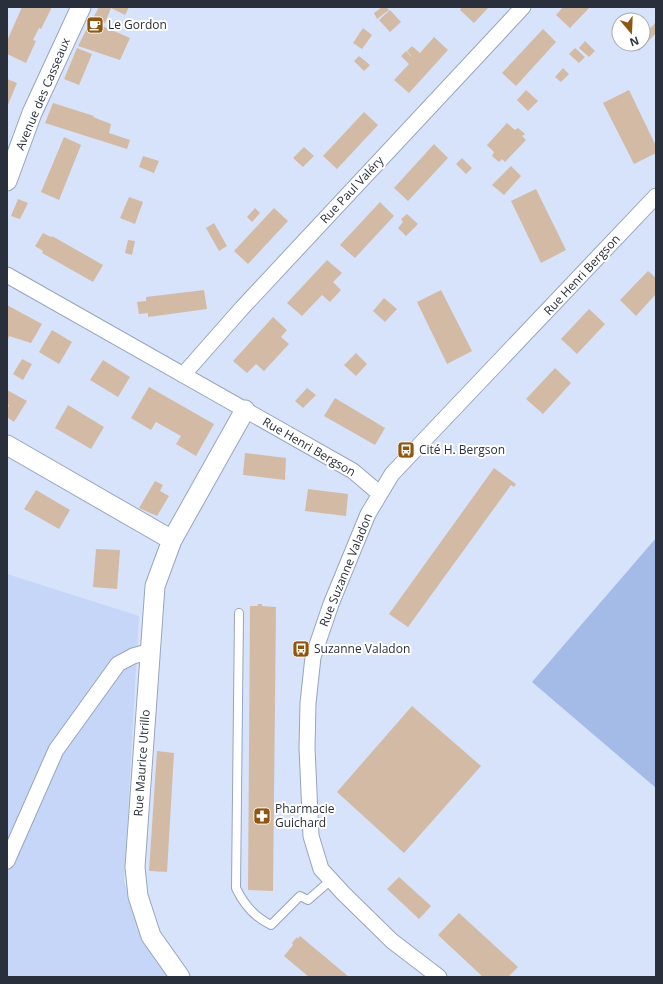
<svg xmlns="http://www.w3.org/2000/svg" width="663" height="984" viewBox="0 0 663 984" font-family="'Open Sans',sans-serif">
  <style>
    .built { fill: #c5d6f9 }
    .green { fill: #a5bbe7 }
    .building { fill: #d3baa4 }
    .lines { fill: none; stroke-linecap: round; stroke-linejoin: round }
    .service-casing { stroke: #97a5bf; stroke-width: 10 }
    .minor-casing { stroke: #97a5bf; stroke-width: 17 }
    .tertiary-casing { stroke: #97a5bf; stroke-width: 21 }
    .service { stroke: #fff; stroke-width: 8 }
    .minor { stroke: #fff; stroke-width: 15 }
    .tertiary { stroke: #fff; stroke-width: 19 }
    .labels { text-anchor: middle; stroke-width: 4; stroke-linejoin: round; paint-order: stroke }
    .poi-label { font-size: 12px; fill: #2a303b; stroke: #fff; text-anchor: start }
    .street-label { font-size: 12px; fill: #2a303b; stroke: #fff }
  </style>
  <rect width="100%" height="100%" fill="#d7e3fa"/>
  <path class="built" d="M7,574L139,616L124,882L156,962L169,977H7Z"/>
  <path class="green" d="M656,538V788L532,682Z"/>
  <path class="building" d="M22,7H52L41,29L39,28L33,40L36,41L26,63L7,54V41Z
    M99,7H129L125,15L111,8L105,23L93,18Z
    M382,7H386L389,10L377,19L374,13Z
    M462,7H489L474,23L460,10Z
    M563,7H590L570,28L556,15Z
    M390,10L401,22L390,32L379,20Z
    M91,21L130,38L120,60L78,46Z
    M656,22V33L639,51L633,46L635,44H643V36Z
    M363,28L372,35L362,49L353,43Z
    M543,29L556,42L516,86L502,73Z
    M434,37L448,50L409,93L394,80L409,64L401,56L406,51L414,59L407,51L412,46L420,53Z
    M585,41L595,51L589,57L579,48Z
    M77,48L92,54L79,85L64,79Z
    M575,48L585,57L579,63L569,54Z
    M359,56L370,65L364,71L354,61Z
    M563,68L569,74L561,82L555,77Z
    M7,79L17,83L7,107Z
    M526,90L538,101L528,111L517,100Z
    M629,90L656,146V153L634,164L603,103Z
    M53,103L94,116L93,117L111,124L109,133L130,140L127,149L45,123Z
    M364,112L378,125L337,169L323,156Z
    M507,123L515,130L518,128L525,134L522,136L526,140L505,162L502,159L499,162L492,156L494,152L487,145Z
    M64,137L81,145L59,200L41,192Z
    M434,144L448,158L408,201L394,188Z
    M304,147L314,156L303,167L293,158Z
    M143,156L159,161L154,173L139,167Z
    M462,158L472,168L466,174L456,164Z
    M511,166L521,176L504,195L492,185Z
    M536,189L566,250L541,263L511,201Z
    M129,197L143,202L135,224L120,218Z
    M18,199L28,203L20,219L11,216Z
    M380,202L394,216L355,258L340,245Z
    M255,208L260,213L252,222L247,217Z
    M274,208L288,221L248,264L234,251Z
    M407,214L418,224L406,236L398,228L403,222L401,219Z
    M214,223L227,246L219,251L206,228Z
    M43,233L51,237L52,236L103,265L93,282L42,253L43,251L35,246Z
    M128,240L135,241L132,255L125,253Z
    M327,260L342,273L333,282L341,290L330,302L322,295L302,316L287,303Z
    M648,271L656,278V294L636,316L620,300Z
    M204,290L207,309L148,317V313L139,314L137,302L146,301V297Z
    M441,290L472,351L447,364L417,302Z
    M384,298L397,309L385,322L373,311Z
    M7,305L42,324L31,343L9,336L7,343Z
    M589,309L605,324L577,354L561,339Z
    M273,317L287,330L281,337L289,344L264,371L256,364L247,373L233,361Z
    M52,330L72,342L59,364L39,352Z
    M356,353L367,364L356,376L344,365Z
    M22,359L32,364L23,380L13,374Z
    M103,360L130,377L118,397L90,380Z
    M555,368L571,383L543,414L526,399Z
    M149,387L214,424L196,456L176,444L181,436L156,422L151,430L131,418Z
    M307,388L316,395L303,408L295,401Z
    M7,390L27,401L14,422L7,417V410L9,405L7,404Z
    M335,398L385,428L375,445L324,416Z
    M68,405L104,427L91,449L55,428Z
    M245,453L286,458L285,480L243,475Z
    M494,468L516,484L514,487L511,485L408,627L389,614Z
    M155,481L163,485L160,491L169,496L157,516L139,508Z
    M308,489L348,494L346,516L305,511Z
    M36,490L70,510L59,529L24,509Z
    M96,549L120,550L117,589L93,587Z
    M258,604H262V606L276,607L273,891L248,890L250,606H257Z
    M412,706L481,766L404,853L337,792Z
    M157,751L174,753L167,872L149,871Z
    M399,877L431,906L419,919L387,889Z
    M459,913L518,967L508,977H483L438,935Z
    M300,936L349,977H309L284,956L293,945L292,943L297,937L298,939Z"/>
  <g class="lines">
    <g class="service-casing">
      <path id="service" d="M239,613L236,888C244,905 254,917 271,925L300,896L308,900L331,880"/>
    </g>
    <g class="minor-casing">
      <path id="minor" d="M7,275L353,471L380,494
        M183,375L242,308L523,7
        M7,861L56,750L118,664L133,656L151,651
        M439,977L392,941L343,893L321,869L311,836L307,748L308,703L313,657L331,604L368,514L392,474L656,196"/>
    </g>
    <g class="tertiary-casing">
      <path id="tertiary" d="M7,181L32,113L81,7
        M7,445L172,540
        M180,977L151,936L138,896L135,867L155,586L172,540L245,410"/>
    </g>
    <use href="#service" class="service"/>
    <use href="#minor" class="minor"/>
    <use href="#tertiary" class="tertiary"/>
  </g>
  <defs>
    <g id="cafe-square" transform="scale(0.9)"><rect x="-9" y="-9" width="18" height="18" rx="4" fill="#8f5610" stroke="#fff"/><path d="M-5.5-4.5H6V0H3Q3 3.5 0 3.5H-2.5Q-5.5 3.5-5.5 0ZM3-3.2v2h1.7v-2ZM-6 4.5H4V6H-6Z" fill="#fff"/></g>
    <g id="bus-square" transform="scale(0.9)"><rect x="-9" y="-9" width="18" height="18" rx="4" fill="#8f5610" stroke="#fff"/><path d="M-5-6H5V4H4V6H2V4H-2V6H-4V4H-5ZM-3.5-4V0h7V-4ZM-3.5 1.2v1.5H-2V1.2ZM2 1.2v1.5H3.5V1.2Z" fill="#fff"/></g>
    <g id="pharmacy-square" transform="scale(0.9)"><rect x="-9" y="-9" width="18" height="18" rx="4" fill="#8f5610" stroke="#fff"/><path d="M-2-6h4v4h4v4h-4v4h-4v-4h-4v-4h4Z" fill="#fff"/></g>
  </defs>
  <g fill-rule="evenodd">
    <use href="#cafe-square" x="95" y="25"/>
    <use href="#bus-square" x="406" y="450"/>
    <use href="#bus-square" x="301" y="649"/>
    <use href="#pharmacy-square" x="262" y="816"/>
  </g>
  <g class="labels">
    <g class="poi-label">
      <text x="108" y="29">Le Gordon</text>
      <text x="419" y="454">Cité H. Bergson</text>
      <text x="314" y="653">Suzanne Valadon</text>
      <text x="275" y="813">Pharmacie<tspan x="275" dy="14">Guichard</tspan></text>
    </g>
    <g class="street-label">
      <text transform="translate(43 94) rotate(-67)" y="4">Avenue des Casseaux</text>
      <text transform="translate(352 190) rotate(-47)" y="4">Rue Paul Valéry</text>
      <text transform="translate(582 275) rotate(-47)" y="4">Rue Henri Bergson</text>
      <text transform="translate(309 447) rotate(30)" y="4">Rue Henri Bergson</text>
      <text transform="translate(346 570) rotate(-68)" y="4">Rue Suzanne Valadon</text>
      <text transform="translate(142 763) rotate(-86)" y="4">Rue Maurice Utrillo</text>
    </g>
  </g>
  <rect width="663" height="984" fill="none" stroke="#2a303b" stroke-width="16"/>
  <g transform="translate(631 32) rotate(161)"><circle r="19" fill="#ffffff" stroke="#aaacb1"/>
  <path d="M0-3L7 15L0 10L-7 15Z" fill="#8f5610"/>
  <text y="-6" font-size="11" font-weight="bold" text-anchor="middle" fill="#2a303b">N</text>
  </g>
</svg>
